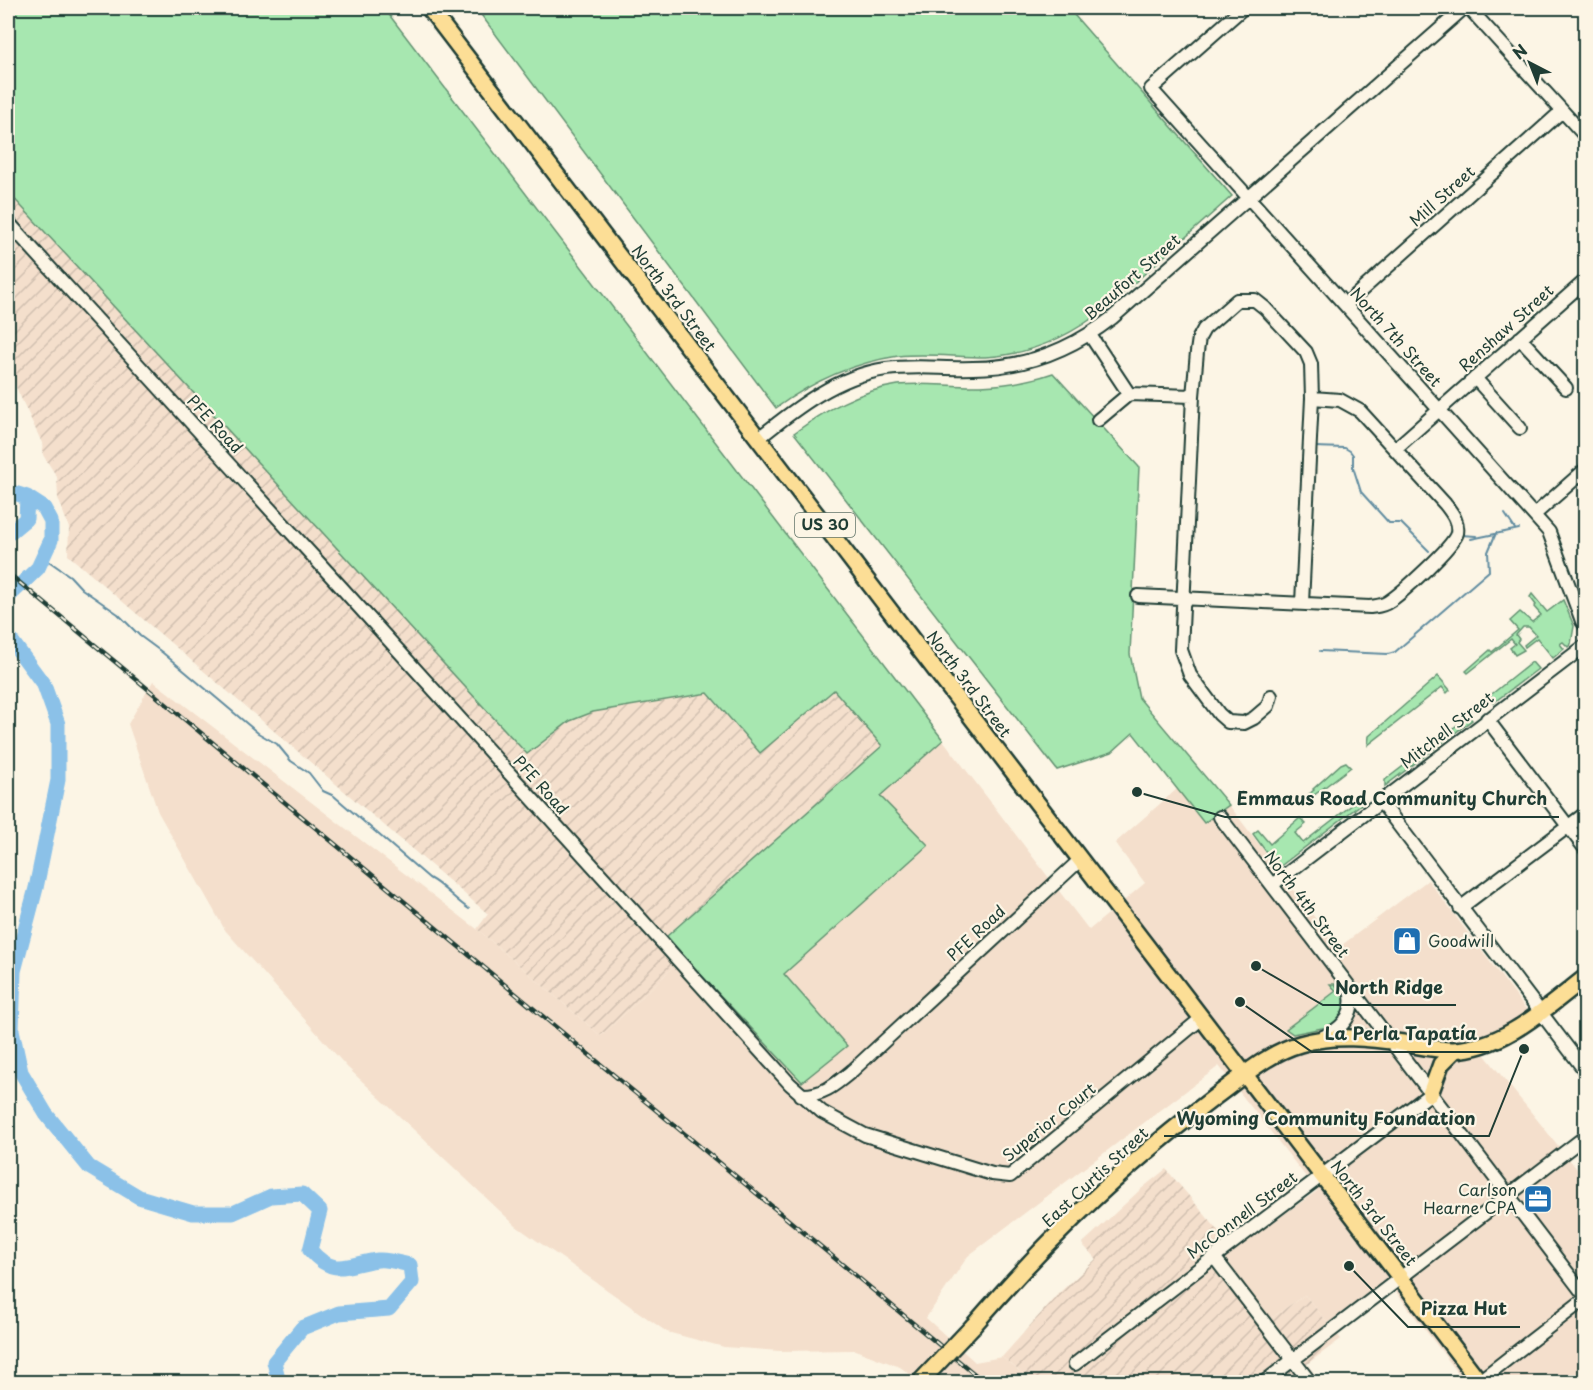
<svg xmlns="http://www.w3.org/2000/svg" width="1593" height="1390" viewBox="0 0 1593 1390" font-family="'Playpen Sans',sans-serif">
  <style>
    .built { fill: #f4dfcc }
    .industrial { fill: url(#industrial-furrows) }
    .grass { fill: #a7e7b0; stroke: #639272; stroke-width: 1.5 }
    .lines { fill: none; stroke-linecap: round; stroke-linejoin: round }
    .stream { stroke: #608ca0; stroke-width: 2 }
    .river { stroke: #8bc1e8; stroke-width: 15 }
    .minor-casing { stroke: #1f3d34; stroke-width: 16 }
    .major-casing { stroke: #1f3d34; stroke-width: 20 }
    .minor { stroke: #fcf5e5; stroke-width: 12 }
    .major { stroke: #fcde96; stroke-width: 15 }
    .rail-casing { stroke: #1f3d34; stroke-width: 4.5 }
    .rail { stroke: #fcf5e5; stroke-width: 2; stroke-dasharray: 7; stroke-linecap: butt }
    .major-bridge-casing { stroke: #1f3d34; stroke-width: 20; stroke-linecap: butt }
    .major-bridge { stroke: #fcde96; stroke-width: 15 }
    .labels { text-anchor: middle; stroke-width: 4.5; stroke-linejoin: round; paint-order: stroke }
    .shield { fill: #fcf5e5; stroke: #617469; stroke-width: 1.5 }
    .shield-label { font-size: 15px; font-weight: bold; fill: #1f3d34 }
    .street-label { font-size: 16px; fill: #1f3d34; stroke: #fcf5e5 }
    .poi-label { font-size: 16px; fill: #1f3d34; stroke: #fcf5e5; text-anchor: start }
    .leader { fill: none; stroke: #1f3d34; stroke-width: 2 }
    .callout-dot { fill: #1f3d34; stroke: #fcf5e5; stroke-width: 2 }
    .callout-label { font-size: 18px; text-anchor: middle; font-weight: bold; fill: #1f3d34; stroke: #fcf5e5; stroke-width: 4.5; stroke-linejoin: round; paint-order: stroke }
  </style>
  <defs>
    <pattern id="industrial-furrows" width="10" height="10" patternUnits="userSpaceOnUse" patternTransform="scale(1.5)"><rect width="10" height="10" fill="#f4dfcc"/><path d="M-1 1l2-2M0 10L10 0M9 11l2-2" fill="none" stroke="#d1c0b0"/></pattern>
  </defs>
  <rect width="100%" height="100%" fill="#fcf5e5"/>
  <filter id="ink" filterUnits="userSpaceOnUse"><feTurbulence type="fractalNoise" baseFrequency=".0167" numOctaves="2"/><feDisplacementMap in="SourceGraphic" scale="12" xChannelSelector="R" yChannelSelector="G"/><feConvolveMatrix kernelMatrix="1 2 1 2 8 2 1 2 1" color-interpolation-filters="sRGB"/></filter>
  <g filter="url(#ink)">
    <path class="built" d="M153,681L477,929L601,1036L684,957L802,1082L847,1046L784,974L928,845L880,796L943,740L1089,930L1145,883L1115,843L1177,789L1204,823L1229,805L1338,948L1428,880L1538,1025L1505,1047L1484,1054L1585,1179V1382H1465L1386,1279L1328,1323L1305,1295L1268,1320L1219,1260L1317,1191L1219,1066L968,1256L926,1318L975,1362L1002,1357L1033,1382H921L900,1367L855,1350L780,1351L724,1347L667,1332L516,1226L347,1067L225,930L158,812L128,724Z"/>
    <path class="industrial" d="M8,192L527,754L570,721L593,712L709,693L760,753L834,690L882,746L667,935L684,957L601,1036L477,929L488,914L68,555L69,528L58,498L57,477L43,455L42,443L8,370Z
      M1166,1169L1234,1249L1219,1260L1268,1320L1305,1295L1341,1339L1307,1364L1320,1382H1033L1002,1357L1058,1294L1096,1259L1082,1244L1141,1189Z"/>
    <path class="grass" d="M8,8H384L943,740L880,796L928,845L784,974L847,1046L802,1082L684,957L667,936L882,746L834,690L760,753L708,693L593,712L570,721L527,754L8,192Z
      M476,8H1068L1232,196L1106,308C1072,335 1030,355 985,357C956,357 926,353 898,356C852,363 813,381 776,408Z
      M1053,373L1139,467L1130,654L1139,698L1229,805L1204,823L1133,733L1112,752L1057,770L794,433C826,410 858,391 898,385C925,382 953,387 981,386C1006,385 1030,381 1053,373Z
      M1532,594L1547,612L1563,600L1574,626L1571,644L1568,647L1563,642L1560,644L1564,649L1553,658L1537,638L1525,647L1524,645L1536,635L1529,627H1523L1516,635L1519,639L1517,642L1524,650L1515,655L1510,648L1515,644L1511,639L1468,673L1466,671L1490,650L1492,652L1518,630L1510,621L1520,612L1532,622L1541,615L1534,607L1536,605L1530,597Z
      M1532,662L1538,669L1493,703L1488,697Z
      M1438,676L1450,690L1447,693L1442,687L1368,745L1369,736Z
      M1469,716L1472,720L1385,786V780Z
      M1346,762L1351,767L1309,799L1308,795L1314,790L1313,789L1341,764Z
      M1362,797L1365,801L1278,868L1253,834L1258,830L1270,844L1300,818L1306,824L1295,833L1303,843Z
      M1330,984H1335L1346,1001C1345,1012 1341,1020 1332,1026L1293,1034L1286,1029L1336,991Z"/>
    <g class="lines">
      <path class="stream" d="M1314,447L1345,448L1350,451L1353,455V467L1361,492L1389,523H1401L1429,551
        M1505,514L1515,529
        M1461,535L1476,536
        M1471,539L1519,529
        M43,557L70,576L82,589L118,614L140,636L163,653L258,733L277,744L291,761L309,773L323,791L334,796L429,878C444,886 455,900 469,909
        M1320,651L1388,654L1395,652L1489,571L1488,552L1496,533"/>
      <path class="river" d="M8,491L27,497L26,519L8,534
        M8,597L38,568L51,540V521L44,508L27,497
        M8,636L44,685L58,724V780L36,888L14,971L12,1030L21,1072L46,1114L89,1167L139,1197L193,1213H233L271,1196L302,1194L320,1211L310,1250C335,1279 348,1263 378,1260C388,1259 400,1263 410,1265L412,1282L389,1309L339,1313L302,1328L274,1362L279,1382"/>
      <g class="minor-casing">
        <path id="minor" d="M1243,8L1151,89L1549,532L1582,621L1586,626
          M1469,8L1586,137
          M8,222L341,587L790,1084L822,1112L865,1135L992,1174L1010,1176L1202,1018
          M1345,305L1562,111
          M1090,335L1129,394
          M1520,338L1566,388
          M1475,378L1520,428
          M1098,420L1129,394L1193,396
          M759,438C796,408 837,376 886,369C915,365 944,369 973,368C1025,368 1072,349 1112,318L1464,8
          M1395,449L1586,280
          M1534,515L1586,469
          M1138,596L1370,607C1376,606 1383,606 1388,602C1401,594 1454,546 1457,533C1459,521 1451,512 1445,504L1360,411L1340,400L1312,398
          M1271,696L1268,706L1254,718L1244,723L1228,722L1219,714L1190,675L1181,650L1193,396L1197,352L1199,338L1204,329L1237,300H1255L1265,308L1306,352L1311,364L1312,398L1302,603
          M1487,719L1586,850
          M1381,802L1586,1072
          M1220,817L1586,1297
          M1272,885L1586,645
          M1460,908L1586,813
          M1323,1037C1344,1028 1356,1013 1350,990
          M801,1095C823,1096 836,1084 853,1070L1081,859
          M1214,1257L1310,1382
          M1075,1364L1214,1257L1430,1094
          M1264,1382L1586,1136
          M1478,1382L1586,1298"/>
      </g>
      <g class="major-casing">
        <path id="major" d="M429,8L1480,1382
          M1430,1094L1441,1064L1455,1050
          M973,1326C1001,1294 1029,1262 1059,1233C1108,1183 1161,1138 1216,1096C1242,1077 1268,1053 1300,1044C1334,1034 1370,1038 1403,1043C1420,1046 1436,1050 1453,1050C1505,1048 1547,1007 1586,977"/>
      </g>
      <use href="#minor" class="minor"/>
      <use href="#major" class="major"/>
      <g class="rail-casing">
        <path id="rail" d="M8,573L984,1382"/>
      </g>
      <use href="#rail" class="rail"/>
      <g class="major-bridge-casing">
        <path id="major-bridge" d="M920,1382L973,1326"/>
      </g>
      <use href="#major-bridge" class="major-bridge"/>
    </g>
  </g>
  <defs>
    <g id="shop-square" transform="scale(1.5)"><rect x="-9" y="-9" width="18" height="18" rx="4" fill="#1f6fb2" stroke="#fcf5e5"/><path d="M-5-2.5h2.3a2.7 3.5 0 0 1 5.4 0H5L5.5 6h-11ZM-1.5-2.5h3a1.5 2.3 0 0 0-3 0Z" fill="#fff"/></g>
    <g id="office-square" transform="scale(1.5)"><rect x="-9" y="-9" width="18" height="18" rx="4" fill="#1f6fb2" stroke="#fcf5e5"/><path d="M-6-3h4V-5.5h4V-3h4V5H-6ZM-1-4.5V-3h2v-1.5ZM-6 0V1H6V0Z" fill="#fff"/></g>
  </defs>
  <g fill-rule="evenodd">
    <use href="#shop-square" x="1407" y="941"/>
    <use href="#office-square" x="1538" y="1199"/>
  </g>
  <g class="labels">
    <rect class="shield" x="795" y="513" width="60" height="24" rx="4.5"/>
    <g class="shield-label">
      <text x="825" y="530">US 30</text>
    </g>
    <g class="street-label">
      <text transform="translate(1442 196) rotate(-42)" y="6">Mill Street</text>
      <text transform="translate(1132 277) rotate(-41)" y="6">Beaufort Street</text>
      <text transform="translate(674 298) rotate(53)" y="6">North 3rd Street</text>
      <text transform="translate(1506 328) rotate(-42)" y="6">Renshaw Street</text>
      <text transform="translate(1396 337) rotate(48)" y="6">North 7th Street</text>
      <text transform="translate(215 424) rotate(47)" y="6">PFE Road</text>
      <text transform="translate(969 684) rotate(53)" y="6">North 3rd Street</text>
      <text transform="translate(1447 730) rotate(-38)" y="6">Mitchell Street</text>
      <text transform="translate(541 785) rotate(48)" y="6">PFE Road</text>
      <text transform="translate(1307 904) rotate(53)" y="6">North 4th Street</text>
      <text transform="translate(976 933) rotate(-43)" y="6">PFE Road</text>
      <text transform="translate(1049 1122) rotate(-39)" y="6">Superior Court</text>
      <text transform="translate(1095 1177) rotate(-43)" y="6">East Curtis Street</text>
      <text transform="translate(1374 1213) rotate(52)" y="6">North 3rd Street</text>
      <text transform="translate(1242 1215) rotate(-37)" y="6">McConnell Street</text>
    </g>
    <g class="poi-label">
      <text x="1428" y="947">Goodwill</text>
      <text x="1517" y="1196" text-anchor="end">Carlson<tspan x="1517" dy="18">Hearne CPA</tspan></text>
    </g>
  </g>
  <path class="leader" d="M1137 792L1225 817H1559M1256 966L1323 1005H1456M1240 1002L1312 1052H1489M1524 1049L1489 1136H1164M1349 1266L1408 1327H1520"/>
  <g class="callout-dot">
    <circle cx="1137" cy="792" r="6"/>
    <circle cx="1256" cy="966" r="6"/>
    <circle cx="1240" cy="1002" r="6"/>
    <circle cx="1524" cy="1049" r="6"/>
    <circle cx="1349" cy="1266" r="6"/>
  </g>
  <g class="callout-label">
    <text x="1392" y="805">Emmaus Road Community Church</text>
    <text x="1389" y="994">North Ridge</text>
    <text x="1401" y="1040">La Perla Tapatía</text>
    <text x="1326" y="1125">Wyoming Community Foundation</text>
    <text x="1464" y="1315">Pizza Hut</text>
  </g>
  <rect width="1593" height="1390" fill="none" stroke="#fcf5e5" stroke-width="30"/>
  <rect x="15" y="15" width="1563" height="1360" fill="none" stroke="#1f3d34" stroke-width="2" filter="url(#ink)"/>
  <g transform="translate(1530 63) rotate(318)" stroke="#fcf5e5" stroke-width="4.5" paint-order="stroke">
  <path d="M0-4.5L10 22L0 15L-10 22Z" fill="#1f3d34"/>
  <text y="-9" font-size="16" font-weight="bold" text-anchor="middle" fill="#1f3d34">N</text>
  </g>
</svg>
